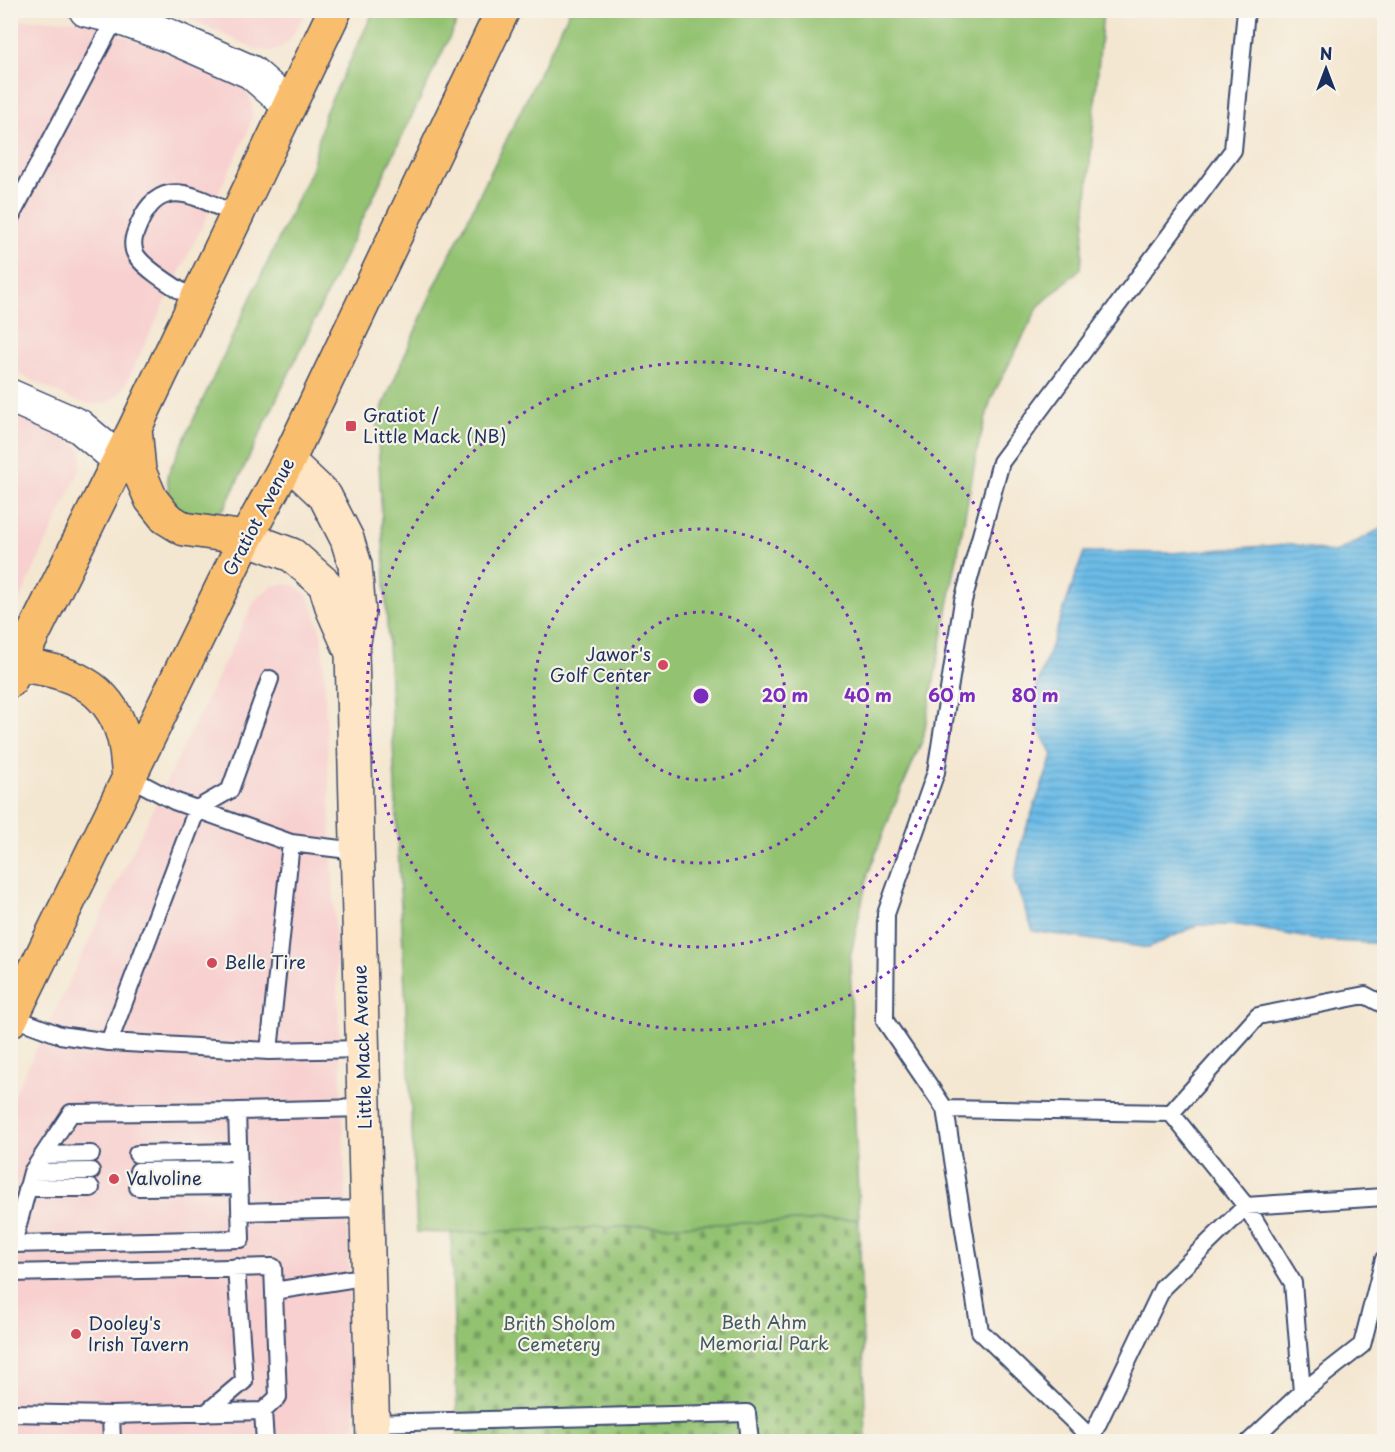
<svg xmlns="http://www.w3.org/2000/svg" width="1395" height="1452" viewBox="0 0 1395 1452" font-family="'Playpen Sans',sans-serif">
  <style>
    .built { fill: #f7d0cf }
    .grass { fill: #93c271; stroke: #577868; stroke-width: 1.5 }
    .cemetery { fill: url(#cemetery-stones); stroke: #577868; stroke-width: 1.5 }
    .water { fill: url(#water-rules); stroke: #4476a2; stroke-width: 1.5 }
    .lines { fill: none; stroke-linecap: round; stroke-linejoin: round }
    .lane-casing { stroke: #3c4b6f; stroke-width: 20 }
    .street-casing { stroke: #3c4b6f; stroke-width: 36 }
    .secondary-casing { stroke: #3c4b6f; stroke-width: 36 }
    .primary-casing { stroke: #3c4b6f; stroke-width: 36 }
    .lane { stroke: #fff; stroke-width: 16 }
    .street { stroke: #fff; stroke-width: 33 }
    .secondary { stroke: #fde5c5; stroke-width: 33 }
    .primary { stroke: #f9be6d; stroke-width: 33 }
    .ring { fill: none; stroke: #7b2cbf; stroke-width: 3; stroke-dasharray: 3 6 }
    .poi-dot { fill: #d1495b; stroke: #f7f3e8; stroke-width: 2 }
    .labels { text-anchor: middle; stroke-width: 4.5; stroke-linejoin: round; paint-order: stroke }
    .poi-label { font-size: 18px; fill: #1b2f5e; stroke: #f7f3e8; text-anchor: start }
    .street-label { font-size: 18px; fill: #1b2f5e; stroke: #f7f3e8 }
    .park-label { font-size: 18px; fill: #3f5b64; stroke: #f7f3e8 }
    .centre { fill: #7b2cbf; stroke: #f7f3e8; stroke-width: 3 }
    .ring-label { font-size: 18px; text-anchor: middle; font-weight: bold; fill: #7b2cbf; stroke: #f7f3e8; stroke-width: 4.5; stroke-linejoin: round; paint-order: stroke }
  </style>
  <defs>
    <pattern id="cemetery-stones" width="16" height="16" patternUnits="userSpaceOnUse" patternTransform="scale(1.5)"><rect width="16" height="16" fill="#93c271"/><path d="M2 7V4a2 2 0 0 1 4 0v3zM10 15v-3a2 2 0 0 1 4 0v3z" fill="#779e60"/></pattern>
    <pattern id="water-rules" width="6" height="5" patternUnits="userSpaceOnUse" patternTransform="scale(1.5)"><rect width="6" height="5" fill="#6cbce7"/><path d="M0 2.5h6" fill="none" stroke="#5899be"/></pattern>
  </defs>
  <rect width="100%" height="100%" fill="#f7f3e8"/>
  <filter id="ink" filterUnits="userSpaceOnUse"><feTurbulence type="fractalNoise" baseFrequency=".0167" numOctaves="2"/><feDisplacementMap in="SourceGraphic" scale="12" xChannelSelector="R" yChannelSelector="G"/><feConvolveMatrix kernelMatrix="1 2 1 2 8 2 1 2 1" color-interpolation-filters="sRGB"/></filter>
  <filter id="wash" filterUnits="userSpaceOnUse"><feTurbulence type="fractalNoise" baseFrequency=".008" numOctaves="4" result="noise"/><feDisplacementMap in="SourceGraphic" scale="24" xChannelSelector="R" yChannelSelector="G"/><feGaussianBlur stdDeviation="1.35" result="paint"/><feColorMatrix in="noise" values="0 0 0 0 0 0 0 0 0 0 0 0 0 0 0 0 0 1.4 0 .05"/><feComposite in="paint" operator="in"/></filter>
  <g filter="url(#wash)">
    <rect width="100%" height="100%" fill="#f4e7d1"/>
    <path class="built" d="M172,11H307L290,40L280,48L271,51L255,49Z
      M10,20H84L238,81L248,93L252,104V117L247,134L125,385L118,395L108,402L97,405L73,400L11,370Z
      M11,407L58,430L81,449L82,456L81,468L11,619Z
      M283,584L297,586L307,595L314,610L321,634L324,667L356,1441H11L10,1103L255,600L272,586Z"/>
    <path class="grass" d="M570,10L1103,11L1081,268L1039,306L991,399L978,446L923,739L892,811L868,874L850,958L854,1096L859,1219L451,1233L417,1232L377,420L432,292Z
      M374,11H462L225,507L213,518C179,511 170,514 167,476L312,168L325,113Z"/>
    <path class="cemetery" d="M859,1219L866,1441H458L451,1233Z"/>
    <path class="water" d="M1384,527V944L1318,940L1239,925H1197L1149,948L1033,931L1014,880L1022,840L1053,755L1035,724L1037,686L1084,552L1173,553L1292,544L1335,553Z"/>
  </g>
  <g filter="url(#ink)">
    <g class="lines">
      <g class="lane-casing">
        <path id="lane" d="M1246,10L1233,150L1001,462L963,601L936,772L886,914L885,1021L945,1109L1171,1113L1258,1016L1365,995L1384,1005
          M10,218L116,17
          M195,300C180,290 145,270 136,255C130,244 135,233 139,224C161,172 198,198 236,215
          M129,777L174,801L291,843L357,851
          M12,1017L60,1035L109,1042L269,1051L363,1049
          M109,1042L197,809L230,790L270,679
          M269,1051L291,843
          M945,1109L980,1331L1091,1438L1093,1442
          M237,1111L364,1108
          M1171,1113L1246,1206L1384,1197
          M137,1154L238,1152
          M43,1155L91,1154
          M138,1171L239,1170
          M32,1172L91,1171
          M138,1187L239,1186
          M27,1188H91
          M240,1212L367,1209
          M10,1242L13,1244L241,1239L237,1111L71,1113L32,1172L13,1244
          M10,1273L273,1267L278,1397L263,1411
          M274,1291L369,1276
          M1302,1392L1362,1345L1384,1259
          M10,1413L111,1415L263,1411L265,1442
          M206,1413L244,1381L236,1267
          M111,1415L112,1442
          M373,1423L747,1413L750,1442
          M1091,1438L1163,1287L1246,1206L1293,1283L1302,1392L1249,1442"/>
      </g>
      <g class="street-casing">
        <path id="street" d="M86,10L116,17L167,35L251,72L289,105
          M10,396L79,426L118,459"/>
      </g>
      <g class="secondary-casing">
        <path id="secondary" d="M288,461L325,496L347,539L355,565L359,613L352,653L373,1442
          M246,538L292,555L325,584L333,610L352,653"/>
      </g>
      <g class="primary-casing">
        <path id="primary" d="M135,428L139,471L151,499L166,518L184,529L246,538
          M18,665C67,670 108,684 123,735C127,748 127,764 129,777
          M10,681L135,428L335,10
          M10,1021L246,538L288,461L503,10"/>
      </g>
      <use href="#lane" class="lane"/>
      <use href="#street" class="street"/>
      <use href="#secondary" class="secondary"/>
      <use href="#primary" class="primary"/>
    </g>
  </g>
  <g class="ring">
    <circle cx="701" cy="696" r="84"/>
    <circle cx="701" cy="696" r="167"/>
    <circle cx="701" cy="696" r="251"/>
    <circle cx="701" cy="696" r="334"/>
  </g>
  <g class="poi-dot">
    <rect x="345" y="420" width="12" height="12" rx="3"/>
    <circle cx="663" cy="665" r="6"/>
    <circle cx="212" cy="963" r="6"/>
    <circle cx="114" cy="1179" r="6"/>
    <circle cx="76" cy="1334" r="6"/>
  </g>
  <g class="labels">
    <g class="poi-label">
      <text x="363" y="422">Gratiot /<tspan x="363" dy="21">Little Mack (NB)</tspan></text>
      <text x="651" y="661" text-anchor="end">Jawor's<tspan x="651" dy="21">Golf Center</tspan></text>
      <text x="224" y="969">Belle Tire</text>
      <text x="126" y="1185">Valvoline</text>
      <text x="88" y="1330">Dooley's<tspan x="88" dy="21">Irish Tavern</tspan></text>
    </g>
    <g class="street-label">
      <text transform="translate(259 517) rotate(-62)" y="6">Gratiot Avenue</text>
      <text transform="translate(363 1047) rotate(-92)" y="6">Little Mack Avenue</text>
    </g>
    <g class="park-label">
      <text x="764" y="1329">Beth Ahm<tspan x="764" dy="21">Memorial Park</tspan></text>
      <text x="559" y="1330">Brith Sholom<tspan x="559" dy="21">Cemetery</tspan></text>
    </g>
  </g>
  <circle cx="701" cy="696" r="9" class="centre"/>
  <g class="ring-label">
    <text x="785" y="702">20 m</text>
    <text x="868" y="702">40 m</text>
    <text x="952" y="702">60 m</text>
    <text x="1035" y="702">80 m</text>
  </g>
  <rect width="1395" height="1452" fill="none" stroke="#f7f3e8" stroke-width="36"/>
  <g transform="translate(1326 69)" stroke="#f7f3e8" stroke-width="4.5" paint-order="stroke">
  <path d="M0-4.5L10 22L0 15L-10 22Z" fill="#1b2f5e"/>
  <text y="-9" font-size="16" font-weight="bold" text-anchor="middle" fill="#1b2f5e">N</text>
  </g>
</svg>
